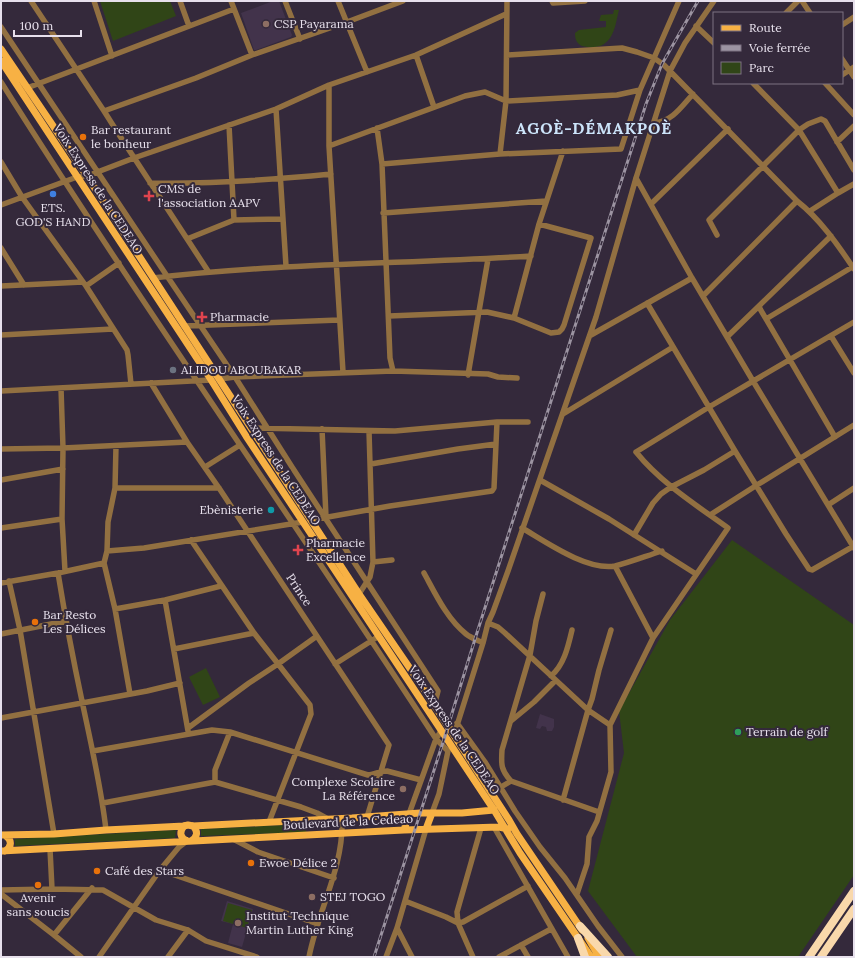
<svg xmlns="http://www.w3.org/2000/svg" width="855" height="958" viewBox="0 0 855 958" font-family="Lora,serif">
  <style>
    .built { fill: #42334b }
    .green { fill: #304517 }
    .lines { fill: none; stroke-linecap: round; stroke-linejoin: round }
    .minor { stroke: #927041; stroke-width: 5.5 }
    .major { stroke: #f7b144; stroke-width: 7 }
    .highway { stroke: #f9d8ab; stroke-width: 8 }
    .rail-casing { stroke: #9c94a2; stroke-width: 3 }
    .rail { stroke: #34293b; stroke-width: 1.5; stroke-dasharray: 4.5; stroke-linecap: butt }
    .education-dot { fill: #8d6e63; stroke: #34293b; stroke-width: 1.5 }
    .food-dot { fill: #e8710a; stroke: #34293b; stroke-width: 1.5 }
    .shop-dot { fill: #3f7fe0; stroke: #34293b; stroke-width: 1.5 }
    .health-dot { fill: #e0444e; stroke: #34293b; stroke-width: 1.5 }
    .worship-dot { fill: #6b7280; stroke: #34293b; stroke-width: 1.5 }
    .culture-dot { fill: #0f9aa8; stroke: #34293b; stroke-width: 1.5 }
    .leisure-dot { fill: #2e9e5b; stroke: #34293b; stroke-width: 1.5 }
    .labels { text-anchor: middle; stroke-width: 4; stroke-linejoin: round; paint-order: stroke }
    .poi-label { font-size: 12px; fill: #e7e0ec; stroke: #34293b; text-anchor: start }
    .street-label { font-size: 12px; fill: #e7e0ec; stroke: #34293b }
    .district-label { font-size: 16px; font-weight: bold; letter-spacing: 1px; fill: #cce4fa; stroke: #34293b }
  </style>
  <rect width="100%" height="100%" fill="#34293b"/>
  <path class="built" d="M273,1H279L292,35L291,37L256,50H254L241,13Z
    M540,714L554,719V727L552,731H547L546,727L542,726L540,729L536,728Z
    M227,901L253,909L242,947L228,943L233,924L221,921Z"/>
  <path class="green" d="M100,1H170L176,16L113,41Z
    M614,10H619C616,21 615,37 604,44C599,48 585,48 580,45C576,42 575,38 575,33L579,30L606,27V21H599L601,15L613,14Z
    M732,540L854,625V875L798,957H637L588,891L624,753L619,711L670,620Z
    M206,668L220,697L203,705L189,677Z
    M306,824V832L201,836V829Z
    M176,830L175,838L15,846V839Z
    M228,903L252,910L247,928L223,921Z"/>
  <g class="lines">
    <path class="minor" d="M31,1L104,111L116,130L208,271
      M94,1L112,56
      M180,1L189,26
      M231,1L252,55
      M285,1L300,39
      M338,1L367,72
      M552,1L553,3L585,1
      M802,1L810,13
      M786,13L798,1
      M842,25L854,17
      M696,26L714,43
      M1,27L167,276L235,377L292,467L438,691L434,706
      M416,55L434,107
      M507,55L622,48L637,52L654,58L664,65L797,201C820,219 838,245 854,269
      M842,59L854,77
      M842,75L854,67
      M1,82C141,304 293,519 436,739L448,751L439,794L432,813
      M753,83L799,130L838,193
      M825,83L854,115
      M329,85V146L343,372
      M27,88L234,9
      M276,109L286,266
      M104,111L196,78L252,55L347,22L403,1
      M654,123C672,122 682,106 693,94
      M377,128L382,164L390,358L393,371
      M837,142L854,126
      M329,146L465,96L485,92L506,101L617,95L640,90
      M500,154L506,101L507,1
      M1,162L22,197L86,286L127,350L128,355L131,384
      M382,164L500,154L621,149L640,90L679,1
      M636,178L692,278L753,381L854,548
      M150,183C210,184 271,180 331,174
      M651,204L728,129
      M1,205L77,177L87,176L134,158L276,109L329,85L416,55L506,14
      M810,211L838,193L854,184
      M383,213L546,201
      M234,220L282,219
      M717,235L709,220L799,130L808,124L821,119L825,121L854,170
      M187,239L234,220L229,125
      M1,248L24,285
      M153,278C279,263 405,264 531,256
      M1,286L83,282
      M86,286L119,263
      M703,296L797,201
      M647,303L735,451L786,534L809,569L812,570L854,546
      M759,307L835,437
      M389,316L487,312L514,318L551,333L559,332L562,329L564,325L591,238L539,224
      M514,318L539,224L563,151
      M766,319L854,266
      M184,326L339,320
      M1,335L113,329
      M591,335L692,278
      M831,336L854,373
      M727,337L831,236
      M468,375L488,259
      M220,379L235,377L393,371L488,374L498,377L517,378
      M151,383L187,442L219,488L389,745L367,817
      M61,388L63,448L62,519L65,571
      M1,391L211,380
      M563,414L673,347
      M251,428L395,431L497,422H528
      M322,429L326,517
      M116,446L115,488L108,522L107,551L104,563L115,609L130,694
      M1,449L63,448L187,442
      M371,464L458,449L496,444
      M205,467L240,445
      M1,480L63,469
      M540,480L609,519L696,574
      M115,488H219
      M828,505L854,488
      M710,515L757,485L854,425
      M311,520L390,506L492,491L494,488L497,422
      M1,528L62,519
      M522,528C546,542 587,571 615,566C631,562 646,556 662,551
      M634,535L653,503L661,494L671,487L704,470L735,451
      M191,540L254,633L310,705L311,714L269,822
      M107,551L144,548L303,522
      M373,562L392,560
      M615,566L653,638
      M58,573C65,616 73,659 82,701C91,744 101,786 106,830
      M424,573C435,593 447,619 466,634C471,638 477,640 483,643
      M9,581L20,630L54,834
      M1,583L58,573L104,563
      M359,594L370,577L373,562L369,431
      M165,600L188,731
      M115,609L165,600L221,586
      M488,623L498,627L505,633L588,710L610,725
      M1,634L66,621
      M174,649L254,633
      M335,664L379,636
      M551,676C564,665 568,647 572,630
      M1,718L147,691L180,683
      M511,721L534,702L555,681
      M457,723L485,762L515,811L540,847L565,878L598,926L622,957
      M188,728L249,683L278,664L317,636
      M454,735L483,643L488,623L493,612L508,571L596,317L636,178L670,71L685,43L714,1
      M93,751L212,730L230,732L368,775C375,774 380,771 387,771L421,780
      M511,781C501,770 501,765 502,750L530,655L536,621L543,594
      M215,782V770L230,732
      M501,787L511,781L599,812
      M563,800L588,710L592,699L599,670L611,630
      M103,803L215,782L301,807L317,813L328,819
      M409,814L436,739L441,731
      M494,827L568,957
      M233,839L258,852L334,878
      M50,849L52,889
      M160,870L318,924
      M1,890L52,889L103,890L156,920L188,930L206,941L257,957
      M1,894L54,935L81,957
      M577,894L587,864L589,837L597,821L611,772L610,725L653,638L728,528C696,505 661,483 636,452L709,407L854,322
      M405,901L446,917L458,923L463,922L528,886
      M397,928L412,957
      M54,935L92,888
      M521,945L528,957
      M99,957L160,870L179,847L187,841
      M168,957L188,930
      M309,957C318,910 344,867 342,819
      M386,957L397,928L426,829
      M473,957L458,923L457,912L481,828
      M499,957L551,929"/>
    <path class="major" d="M1,49L87,176L359,594L422,686L509,820L517,834L582,930
      M1,61L208,375L246,436L494,810L520,853L591,957
      M184,826C179,832 180,838 187,841
      M426,829L432,813
      M404,830L409,814
      M1,835L54,834L106,830L184,826L188,825L193,826L352,818L420,813H462L494,810
      M191,841C198,837 198,831 193,826
      M1,851L404,830L499,827L508,829
      M5,851C12,847 12,840 6,836
      M588,938L599,957"/>
    <path class="highway" d="M580,926L608,957
      M578,938L585,957
      M809,957L854,891
      M821,957L854,909"/>
    <g class="rail-casing">
      <path id="rail" d="M374,957L445,736L475,639L646,104L662,64L698,1"/>
    </g>
    <use href="#rail" class="rail"/>
  </g>
  <g class="education-dot">
    <circle cx="266" cy="24" r="4"/>
    <circle cx="403" cy="789" r="4"/>
    <circle cx="312" cy="897" r="4"/>
    <circle cx="238" cy="923" r="4"/>
  </g>
  <g class="food-dot">
    <circle cx="83" cy="137" r="4"/>
    <circle cx="35" cy="622" r="4"/>
    <circle cx="251" cy="863" r="4"/>
    <circle cx="97" cy="871" r="4"/>
    <circle cx="38" cy="885" r="4"/>
  </g>
  <circle class="shop-dot" cx="53" cy="194" r="4"/>
  <g class="health-dot">
    <path d="M147 190h4v4h4v4h-4v4h-4v-4h-4v-4h4z"/>
    <path d="M200 311h4v4h4v4h-4v4h-4v-4h-4v-4h4z"/>
    <path d="M296 544h4v4h4v4h-4v4h-4v-4h-4v-4h4z"/>
  </g>
  <circle class="worship-dot" cx="173" cy="370" r="4"/>
  <circle class="culture-dot" cx="271" cy="510" r="4"/>
  <circle class="leisure-dot" cx="738" cy="732" r="4"/>
  <g class="labels">
    <g class="poi-label">
      <text x="274" y="28">CSP Payarama</text>
      <text x="91" y="134">Bar restaurant<tspan x="91" dy="14">le bonheur</tspan></text>
      <text x="158" y="193">CMS de<tspan x="158" dy="14">l'association AAPV</tspan></text>
      <text x="53" y="212" text-anchor="middle">ETS.<tspan x="53" dy="14">GOD'S HAND</tspan></text>
      <text x="210" y="321">Pharmacie</text>
      <text x="181" y="374">ALIDOU ABOUBAKAR</text>
      <text x="263" y="514" text-anchor="end">Ebènisterie</text>
      <text x="306" y="547">Pharmacie<tspan x="306" dy="14">Excellence</tspan></text>
      <text x="43" y="619">Bar Resto<tspan x="43" dy="14">Les Délices</tspan></text>
      <text x="746" y="736">Terrain de golf</text>
      <text x="395" y="786" text-anchor="end">Complexe Scolaire<tspan x="395" dy="14">La Référence</tspan></text>
      <text x="259" y="867">Ewoe Délice 2</text>
      <text x="105" y="875">Café des Stars</text>
      <text x="320" y="901">STEJ TOGO</text>
      <text x="38" y="902" text-anchor="middle">Avenir<tspan x="38" dy="14">sans soucis</tspan></text>
      <text x="246" y="920">Institut Technique<tspan x="246" dy="14">Martin Luther King</tspan></text>
    </g>
    <g class="street-label">
      <text transform="translate(98 189) rotate(57)" y="4">Voix Express de la CEDEAO</text>
      <text transform="translate(276 460) rotate(57)" y="4">Voix Express de la CEDEAO</text>
      <text transform="translate(299 590) rotate(56)" y="4">Prince</text>
      <text transform="translate(454 730) rotate(56)" y="4">Voix Express de la CEDEAO</text>
      <text transform="translate(348 822) rotate(-3)" y="4">Boulevard de la Cedeao</text>
    </g>
    <g class="district-label">
      <text x="594" y="134">AGOÈ-DÉMAKPOÈ</text>
    </g>
  </g>
  <rect width="855" height="958" fill="none" stroke="#e7e0ec" stroke-width="4"/>
  <rect x="713" y="12" width="130" height="72" fill="#34293b" stroke="#7c7282"/>
  <rect x="721" y="25" width="20" height="6" fill="#f7b144" stroke="#7c7282"/>
  <text x="749" y="32" font-size="12" fill="#e7e0ec">Route</text>
  <rect x="721" y="45" width="20" height="6" fill="#9c94a2" stroke="#7c7282"/>
  <text x="749" y="52" font-size="12" fill="#e7e0ec">Voie ferrée</text>
  <rect x="721" y="62" width="20" height="12" fill="#304517" stroke="#7c7282"/>
  <text x="749" y="72" font-size="12" fill="#e7e0ec">Parc</text>
  <path d="M14 30v6h67v-6" fill="none" stroke="#e7e0ec" stroke-width="2"/>
  <text x="20" y="30" font-size="12" fill="#e7e0ec" stroke="#34293b" stroke-width="3" paint-order="stroke">100 m</text>
</svg>
